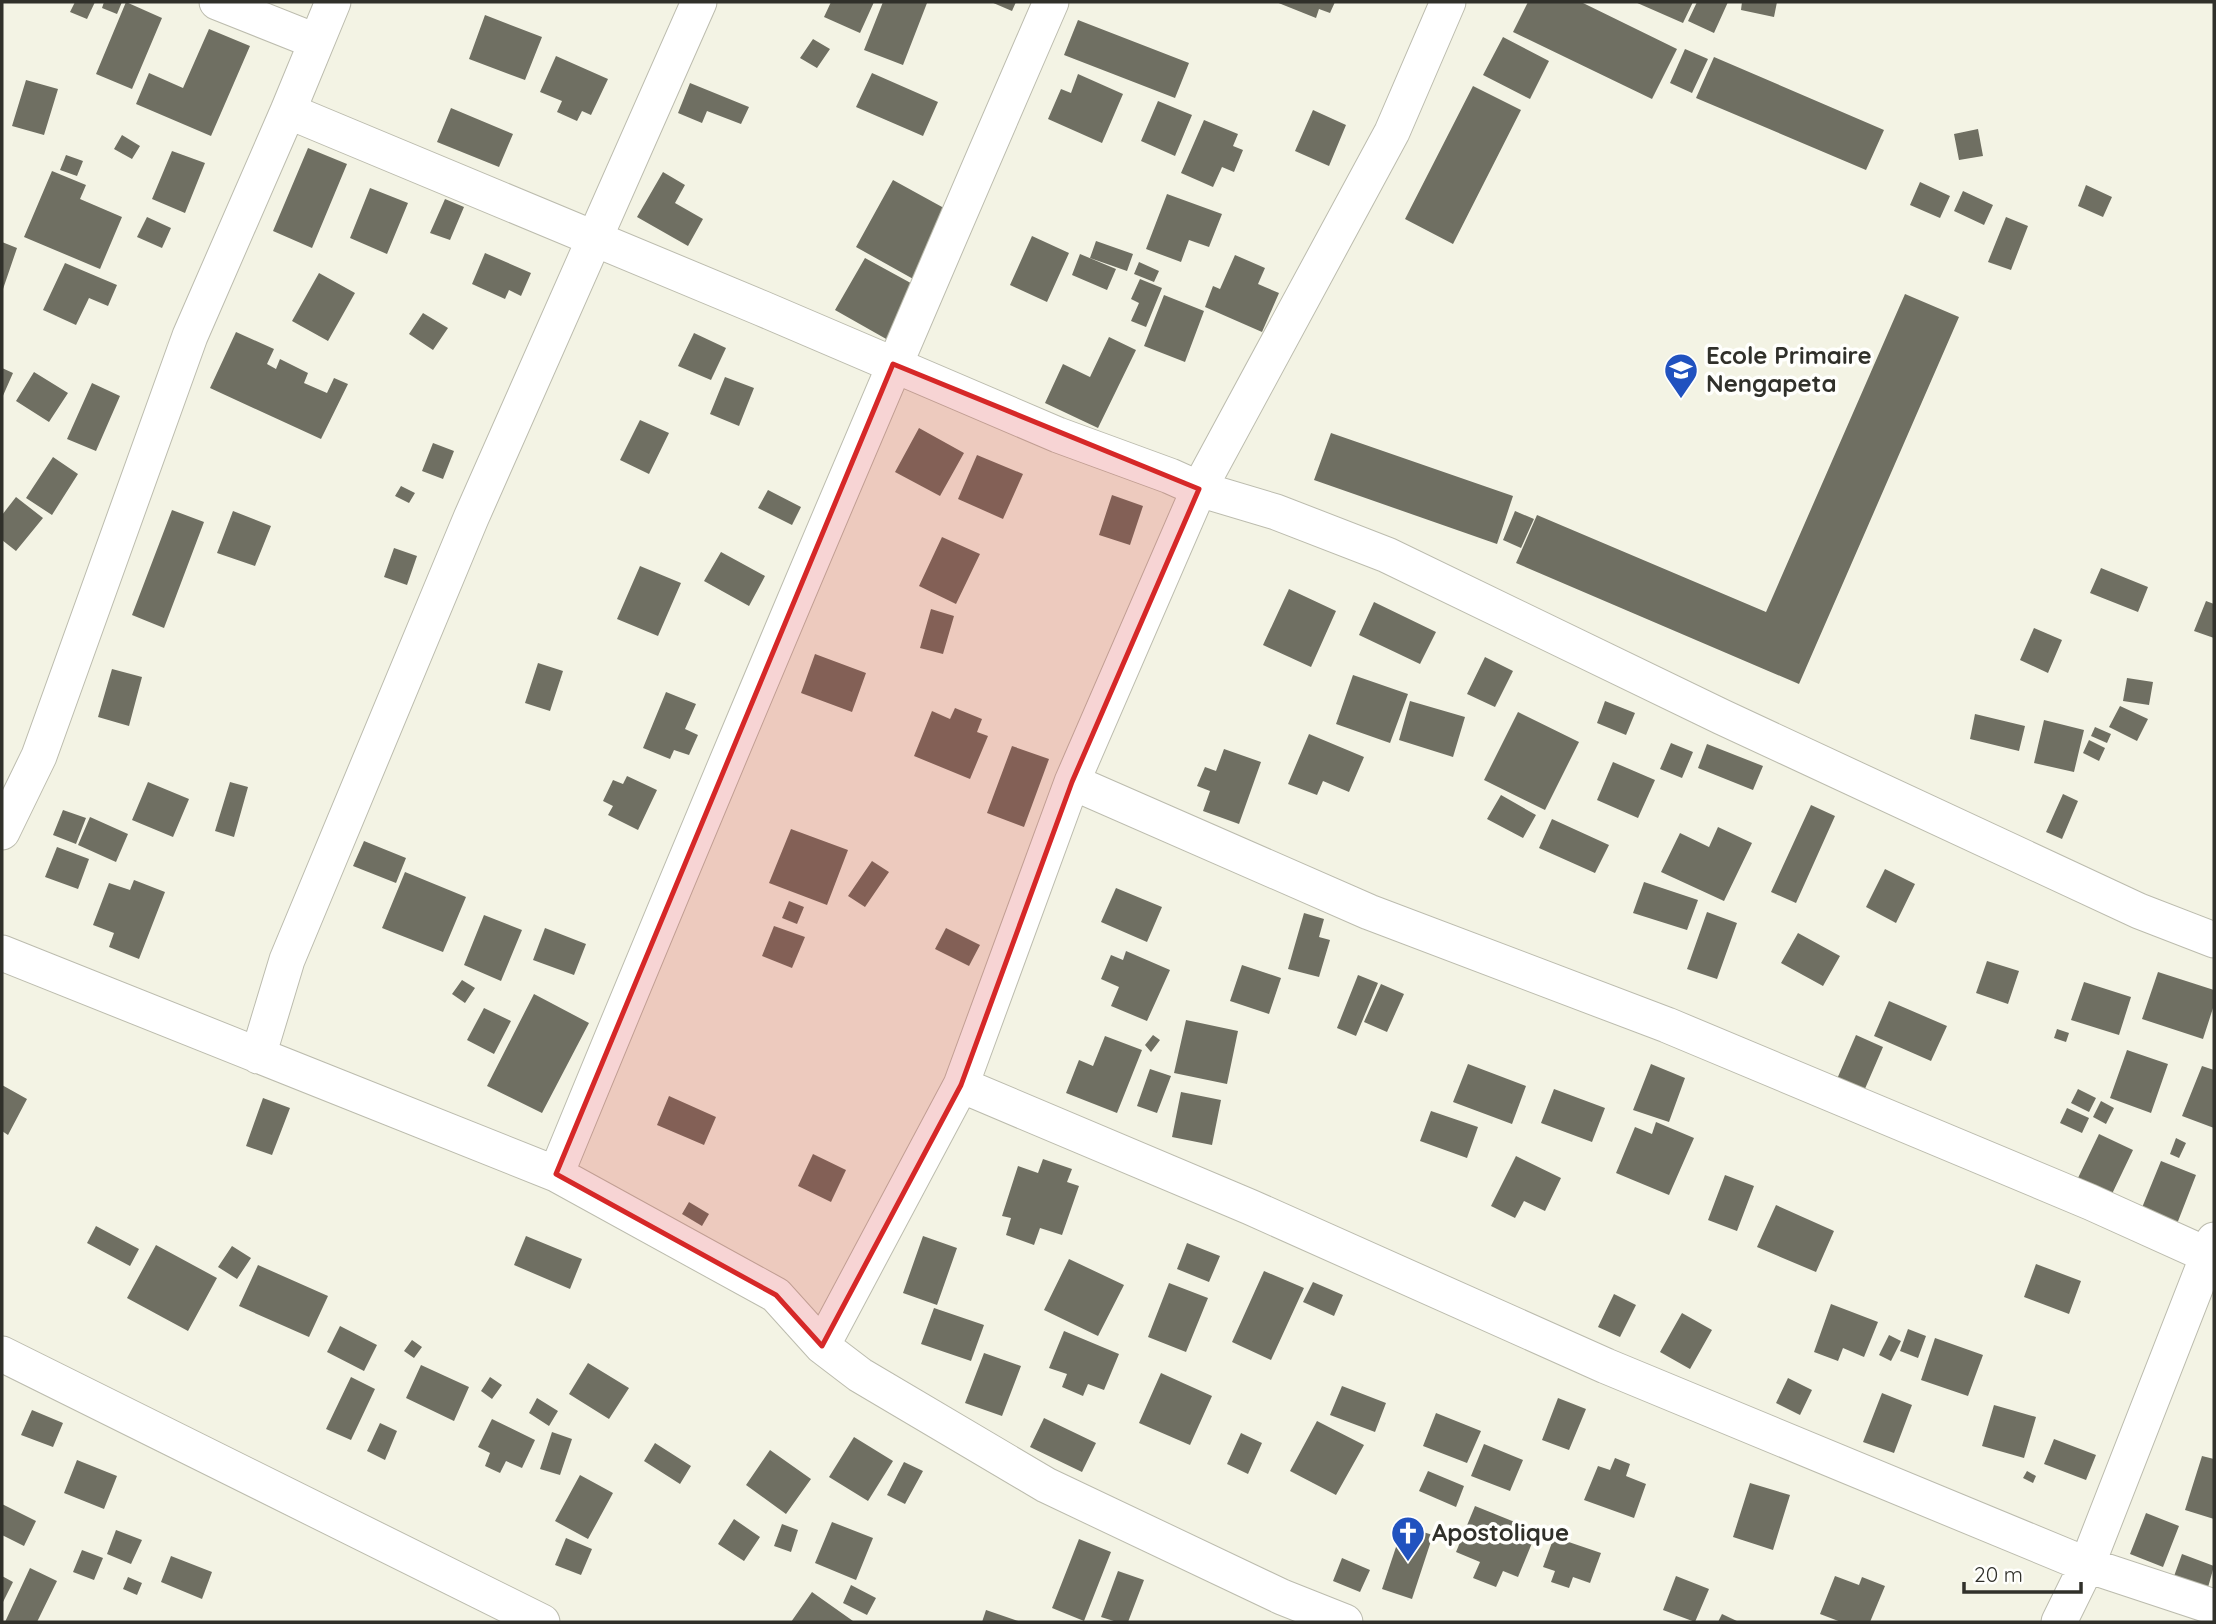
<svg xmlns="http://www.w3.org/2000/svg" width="2216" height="1624" viewBox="0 0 2216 1624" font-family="Quicksand,sans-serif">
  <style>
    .building { fill: #6f6f62 }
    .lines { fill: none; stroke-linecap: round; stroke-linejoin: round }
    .minor-casing { stroke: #bcbcae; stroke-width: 37 }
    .minor { stroke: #fff; stroke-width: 35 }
    .marked { fill: #d62828; fill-opacity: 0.2; stroke: #d62828; stroke-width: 5; stroke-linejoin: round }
    .labels { text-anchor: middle; stroke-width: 7; stroke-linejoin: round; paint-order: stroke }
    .poi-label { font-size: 24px; font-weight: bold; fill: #30302a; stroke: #fffffc; text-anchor: start }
  </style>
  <rect width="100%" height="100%" fill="#f3f3e4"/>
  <path class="building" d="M75,2H95L87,19L70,12Z
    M104,2H122L117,14L102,8Z
    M126,2L162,18L132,89L96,74Z
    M831,2H874L860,33L824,17Z
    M883,2L927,3L903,65L864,50Z
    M991,2H1016L1012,11Z
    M1276,2H1335L1330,13L1319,9L1316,18Z
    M1528,2H1581L1677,49L1652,99L1513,32Z
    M1635,2H1693L1683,23Z
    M1697,2H1728L1714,33L1688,21Z
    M1742,2H1777L1774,17L1741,10Z
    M485,15L542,37L525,80L469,59Z
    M1078,20L1189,63L1175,98L1064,55Z
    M209,29L250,46L211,136L136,104L149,73L183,88Z
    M1503,37L1549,61L1530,99L1483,75Z
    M813,39L830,49L817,68L800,58Z
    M1685,49L1708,59L1692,93L1670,83Z
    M556,56L608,79L591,115L582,111L577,121L557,112L562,101L540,92Z
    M1714,57L1884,130L1866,170L1696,98Z
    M872,73L938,102L923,136L856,107Z
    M1078,74L1123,94L1102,143L1048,119L1061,89L1071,93Z
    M26,80L58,89L44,135L12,126Z
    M690,83L749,107L741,124L707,111L702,123L678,113Z
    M1473,86L1521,110L1453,244L1405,219Z
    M1158,101L1192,115L1175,156L1141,141Z
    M451,108L513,134L499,167L437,142Z
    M1313,110L1346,125L1329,166L1295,151Z
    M1204,120L1238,134L1233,146L1243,150L1234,172L1222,167L1213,187L1181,173Z
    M1978,129L1983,156L1959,160L1954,134Z
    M122,135L140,146L132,159L114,149Z
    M308,148L347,164L312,248L273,231Z
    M172,151L205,163L185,213L152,199Z
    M66,155L83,161L77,176L60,170Z
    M52,171L86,185L80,199L122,217L100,269L24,237Z
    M663,172L685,185L675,203L703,219L688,246L637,217Z
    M893,180L953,213L915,280L856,247Z
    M1920,182L1950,196L1940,218L1910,205Z
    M2086,185L2112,197L2103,217L2078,206Z
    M370,188L408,203L387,254L350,238Z
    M1963,191L1993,205L1984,225L1954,211Z
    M1167,194L1222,214L1209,247L1189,240L1181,262L1146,249Z
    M445,199L464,207L450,240L430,233Z
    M147,217L171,228L162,248L137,237Z
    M2006,217L2028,226L2011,270L1988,262Z
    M1032,236L1069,253L1047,302L1010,285Z
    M1096,241L1133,254L1127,271L1090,258Z
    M2,242L17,248L2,292Z
    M485,253L531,273L521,296L509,290L505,299L472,284Z
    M1080,254L1116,269L1107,290L1072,275Z
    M1235,255L1265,268L1258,284L1279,293L1262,332L1205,307L1213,286L1220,289Z
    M865,258L918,287L888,340L835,310Z
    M1139,262L1159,271L1154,282L1134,274Z
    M65,263L117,285L108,306L89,298L76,325L43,310Z
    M319,273L355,293L328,341L292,321Z
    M1140,279L1162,288L1146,327L1131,321L1139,303L1131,299Z
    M1905,294L1959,317L1799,684L1516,563L1537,515L1766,612Z
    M1164,295L1204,311L1185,362L1144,346Z
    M423,313L448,328L433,350L409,334Z
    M236,332L274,349L267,364L276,369L280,359L308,373L304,383L327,393L334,378L348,384L321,439L210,388Z
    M694,333L726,348L711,380L678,366Z
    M1109,337L1136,350L1098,428L1045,403L1063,364L1090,377Z
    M2,368L13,373L2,398Z
    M34,372L68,393L49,422L16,401Z
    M725,377L754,388L739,426L710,414Z
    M92,383L120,396L96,451L67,439Z
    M640,420L669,433L649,474L620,460Z
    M919,428L964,453L940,496L895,472Z
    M1331,433L1513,496L1497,544L1314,480Z
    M433,443L454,451L443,479L422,471Z
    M977,455L1023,474L1003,519L958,499Z
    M53,457L78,474L52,515L26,498Z
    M401,486L415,493L409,503L395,496Z
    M768,490L801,507L792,525L758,508Z
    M1112,495L1143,506L1130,545L1099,535Z
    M16,497L43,518L16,551L2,540V515Z
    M172,510L204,522L164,628L132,615Z
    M233,511L271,526L255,566L217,553Z
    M1515,511L1534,519L1521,548L1503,540Z
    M942,537L980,554L956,604L919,586Z
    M394,548L417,556L407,585L384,577Z
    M721,552L765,576L749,606L704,581Z
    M640,566L681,583L658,636L617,619Z
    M2101,568L2148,587L2138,612L2090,593Z
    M1289,589L1336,611L1311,667L1263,645Z
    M2206,601L2214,604V638L2194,631Z
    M1374,602L1436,632L1420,664L1359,635Z
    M931,609L954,616L943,654L920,648Z
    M2034,628L2062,640L2048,673L2020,660Z
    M815,654L866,673L852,712L801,693Z
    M1485,657L1513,671L1495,707L1467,694Z
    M538,663L563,671L550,711L525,703Z
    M112,669L142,677L129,726L98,717Z
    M1353,675L1408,694L1390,743L1336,724Z
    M2127,678L2153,682L2149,705L2123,701Z
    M666,692L696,704L685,729L698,735L689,755L674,750L670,759L643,748Z
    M1410,701L1465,717L1453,757L1399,740Z
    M1605,701L1635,713L1626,735L1597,723Z
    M2120,706L2148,719L2137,741L2109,727Z
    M955,708L982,719L977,732L988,736L970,779L914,756L932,711L950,719Z
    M1518,712L1579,742L1545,810L1484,780Z
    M1975,714L2025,726L2019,751L1970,739Z
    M2044,720L2084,730L2074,772L2034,763Z
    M2095,727L2111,734L2107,743L2091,736Z
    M1309,734L1364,757L1349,792L1323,781L1317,795L1288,784Z
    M2089,740L2105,748L2099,761L2083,753Z
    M1671,743L1693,752L1682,778L1660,769Z
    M1707,744L1763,766L1753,790L1698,768Z
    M1012,746L1049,759L1024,827L987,813Z
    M1224,749L1261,762L1239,824L1203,811L1210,791L1197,786L1205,767L1216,771Z
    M1613,762L1655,780L1638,818L1597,800Z
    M627,776L657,790L638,830L608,815L613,806L603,801L613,780L623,784Z
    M148,782L189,799L173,837L132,820Z
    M230,782L248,787L234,837L215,831Z
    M2063,794L2078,801L2062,839L2046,832Z
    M1501,795L1536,815L1523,838L1487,819Z
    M1811,805L1835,816L1796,903L1771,892Z
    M63,810L86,818L76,844L53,835Z
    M90,817L128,834L116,862L78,845Z
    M1552,819L1609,845L1595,873L1539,848Z
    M1718,827L1752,843L1724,901L1661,872L1680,833L1709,847Z
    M791,829L848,850L827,905L769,883Z
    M364,841L406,858L396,883L353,866Z
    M57,847L89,859L78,889L45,877Z
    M872,861L889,872L865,907L848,896Z
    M1885,869L1915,884L1896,923L1866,907Z
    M405,872L466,897L443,952L382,928Z
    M134,880L165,892L139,959L109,947L114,933L93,925L109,883L130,890Z
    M1644,882L1698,900L1687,930L1633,913Z
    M1116,888L1162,907L1147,942L1101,922Z
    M789,901L804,907L797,924L782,918Z
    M1707,912L1737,923L1717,979L1687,969Z
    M1304,913L1324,919L1319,937L1330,940L1319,977L1288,969Z
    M484,915L522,930L501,981L464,965Z
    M774,926L805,937L792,968L762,956Z
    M545,928L586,944L574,975L533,960Z
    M946,928L980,945L969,966L935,949Z
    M1798,933L1840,956L1823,986L1781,963Z
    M1126,951L1170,970L1147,1021L1111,1006L1119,987L1101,979L1111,955L1123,960Z
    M1987,961L2019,971L2008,1004L1976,993Z
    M1242,965L1281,978L1269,1014L1230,1001Z
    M2158,972L2214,990V1005L2203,1039L2142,1019Z
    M1358,975L1378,983L1356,1036L1337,1028Z
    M462,980L475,988L465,1003L452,994Z
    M2084,982L2131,997L2119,1035L2071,1020Z
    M1381,984L1404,994L1387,1032L1364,1022Z
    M534,994L589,1023L542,1113L487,1086Z
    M1889,1001L1947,1026L1931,1061L1874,1036Z
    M484,1008L511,1021L494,1054L467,1040Z
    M1186,1020L1238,1031L1227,1084L1174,1073Z
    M2057,1029L2069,1033L2066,1042L2054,1038Z
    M1153,1035L1160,1040L1151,1052L1145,1045Z
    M1856,1035L1883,1047L1864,1091L1837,1079Z
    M1105,1036L1142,1050L1117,1113L1066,1093L1079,1060L1093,1066Z
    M2127,1050L2168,1064L2151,1113L2110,1098Z
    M1468,1064L1526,1086L1512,1124L1453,1102Z
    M1651,1064L1685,1078L1669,1122L1633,1110Z
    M2202,1066L2214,1070V1128L2182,1116Z
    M1150,1069L1171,1076L1157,1113L1137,1106Z
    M2,1085L27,1099L8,1135L2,1131Z
    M1554,1089L1605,1108L1592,1142L1541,1123Z
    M2078,1089L2096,1098L2089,1112L2071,1103Z
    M1181,1092L1221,1100L1212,1145L1172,1137Z
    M669,1096L716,1117L704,1145L657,1125Z
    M263,1098L290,1108L272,1155L246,1146Z
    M2101,1101L2114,1108L2106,1124L2093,1117Z
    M2067,1108L2089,1118L2082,1133L2060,1123Z
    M1431,1111L1478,1127L1467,1158L1420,1141Z
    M1656,1122L1694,1138L1669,1195L1616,1173L1635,1127L1652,1134Z
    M2099,1134L2133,1150L2111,1196L2077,1180Z
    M2176,1138L2186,1143L2179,1158L2170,1154Z
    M813,1154L846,1170L831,1202L798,1186Z
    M1516,1156L1561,1178L1545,1211L1524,1201L1515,1218L1491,1206Z
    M1043,1159L1072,1169L1067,1182L1079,1186L1062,1235L1040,1228L1034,1245L1006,1235L1011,1218L1002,1216L1018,1166L1038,1173Z
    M2161,1161L2196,1175L2175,1229L2139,1215Z
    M1725,1175L1754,1186L1737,1231L1708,1220Z
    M689,1202L709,1214L702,1226L682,1214Z
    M1776,1205L1834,1231L1816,1272L1757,1247Z
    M96,1226L139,1249L130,1266L87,1243Z
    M526,1236L582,1259L570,1289L514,1265Z
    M923,1236L957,1248L937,1305L903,1293Z
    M1187,1243L1220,1256L1209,1282L1177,1269Z
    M156,1245L217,1278L188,1331L127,1298Z
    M232,1246L251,1258L237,1279L218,1267Z
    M1069,1259L1124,1285L1098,1336L1044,1310Z
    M2036,1264L2081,1281L2069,1314L2024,1297Z
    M258,1265L328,1296L309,1337L239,1306Z
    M1264,1271L1304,1288L1271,1360L1232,1342Z
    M1313,1282L1343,1295L1334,1316L1303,1302Z
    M1169,1283L1208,1298L1186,1352L1148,1337Z
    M1614,1294L1636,1305L1620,1337L1598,1327Z
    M1831,1304L1878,1322L1864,1357L1843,1348L1838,1361L1814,1352Z
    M934,1308L984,1325L971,1361L921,1344Z
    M1682,1313L1712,1330L1690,1369L1660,1352Z
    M340,1326L377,1345L364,1371L327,1352Z
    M1908,1329L1926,1336L1918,1358L1900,1351Z
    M1064,1331L1119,1354L1104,1390L1088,1384L1083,1396L1062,1387L1067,1374L1049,1368Z
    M1889,1335L1901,1341L1891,1361L1879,1355Z
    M1935,1338L1983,1355L1968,1396L1921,1380Z
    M412,1340L422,1347L414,1358L404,1351Z
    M984,1353L1021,1366L1002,1416L965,1403Z
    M588,1363L629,1388L609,1419L569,1394Z
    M421,1365L469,1387L454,1421L406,1398Z
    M1161,1373L1212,1396L1190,1445L1139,1423Z
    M351,1377L375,1389L351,1440L326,1429Z
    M490,1377L502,1385L492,1399L481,1391Z
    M1788,1378L1812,1390L1800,1415L1776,1403Z
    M1342,1386L1386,1403L1375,1432L1330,1415Z
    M1882,1393L1912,1405L1894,1453L1863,1442Z
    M537,1398L558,1411L549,1426L529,1413Z
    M1558,1398L1586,1409L1569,1450L1542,1440Z
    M1994,1405L2036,1417L2024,1458L1982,1446Z
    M32,1410L63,1423L53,1447L21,1435Z
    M1436,1413L1481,1431L1467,1463L1423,1446Z
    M1044,1418L1096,1443L1082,1472L1030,1447Z
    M492,1419L535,1440L522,1468L506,1461L500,1473L485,1466L490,1453L478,1447Z
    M1317,1421L1364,1445L1336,1495L1290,1471Z
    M380,1423L397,1431L385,1460L367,1451Z
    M552,1432L572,1439L560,1475L540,1469Z
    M1241,1433L1262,1443L1248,1474L1227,1464Z
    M854,1437L893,1461L868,1501L829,1477Z
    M2054,1439L2096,1455L2086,1480L2044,1464Z
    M655,1443L691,1466L680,1484L644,1461Z
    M1484,1444L1523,1460L1510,1491L1471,1476Z
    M770,1450L811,1479L786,1514L746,1485Z
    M2202,1456L2214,1459V1519L2185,1510Z
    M1615,1458L1630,1464L1626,1476L1646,1484L1634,1518L1584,1500L1598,1466L1610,1470Z
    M77,1460L117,1476L104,1509L64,1493Z
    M904,1462L923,1471L905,1504L887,1495Z
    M1428,1471L1464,1486L1456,1507L1419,1491Z
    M2027,1471L2036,1476L2033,1483L2023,1478Z
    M580,1475L613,1493L588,1539L555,1521Z
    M1750,1483L1790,1495L1773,1550L1733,1537Z
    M2,1504L36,1521L24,1546L2,1535Z
    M1475,1506L1537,1531L1518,1577L1503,1571L1496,1587L1473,1578L1480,1562L1456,1552Z
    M2146,1513L2179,1526L2163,1567L2130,1554Z
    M734,1519L760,1537L744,1561L718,1544Z
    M832,1522L873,1538L856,1580L815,1563Z
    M782,1524L798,1530L791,1552L774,1546Z
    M1403,1526L1433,1535L1412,1599L1382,1589Z
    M116,1530L142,1540L131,1564L107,1554Z
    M1554,1537L1601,1553L1590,1583L1573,1577L1569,1588L1551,1582L1555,1571L1543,1567Z
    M566,1538L592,1549L581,1575L555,1565Z
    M1079,1539L1111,1552L1084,1621L1052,1608Z
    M82,1550L103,1558L94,1580L73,1572Z
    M2182,1554L2214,1566L2207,1591L2173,1579Z
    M171,1556L212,1572L202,1599L161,1582Z
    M1342,1558L1370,1570L1360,1592L1333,1581Z
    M30,1568L57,1581L37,1622H5Z
    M1118,1571L1144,1580L1128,1622H1117L1101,1617Z
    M2,1576L13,1582L2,1604Z
    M1676,1576L1709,1589L1695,1622L1663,1610Z
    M1835,1576L1859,1585L1862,1577L1885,1586L1870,1622H1841L1820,1614Z
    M128,1577L142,1583L137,1595L123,1589Z
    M851,1585L876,1598L867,1615L843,1603Z
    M812,1592L853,1621L852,1622H791Z
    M986,1610L1021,1622H982Z
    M1722,1614L1739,1622H1718Z"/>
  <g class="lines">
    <g class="minor-casing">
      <path id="minor" d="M217,2L315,41
        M288,111L761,308L1058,435L1170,476L1199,489L1276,512L1387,555L1722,717L2139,911L2214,940
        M1072,782L1369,912L1667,1025L2090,1202L2214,1258
        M2,832L39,756L190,336L288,111L333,2
        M2,953L556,1174L776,1295L822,1346L860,1375L1046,1485L1282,1597L1345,1622
        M258,1056L287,960L471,518L699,2
        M961,1085L1250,1207L1606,1366L2087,1565L2214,1607
        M556,1174C717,782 882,391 1051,2
        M822,1346L961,1085L1072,782L1199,489L1392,132L1448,2
        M2,1354L542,1622
        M2059,1622L2087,1565L2214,1240"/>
    </g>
    <use href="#minor" class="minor"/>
  </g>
  <path class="marked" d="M893,364L1199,489L1072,782L961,1085L822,1346L776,1295L556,1174Z"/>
  <defs>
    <g id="school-pin" transform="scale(1.75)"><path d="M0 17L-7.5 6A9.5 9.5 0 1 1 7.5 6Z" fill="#2152bf" stroke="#fffffc"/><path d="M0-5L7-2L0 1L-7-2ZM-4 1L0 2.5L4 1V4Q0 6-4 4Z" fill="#fff"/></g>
    <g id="church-pin" transform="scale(1.75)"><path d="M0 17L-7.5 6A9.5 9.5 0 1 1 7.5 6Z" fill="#2152bf" stroke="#fffffc"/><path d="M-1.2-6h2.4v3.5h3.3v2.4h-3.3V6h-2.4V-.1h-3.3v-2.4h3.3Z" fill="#fff"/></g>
  </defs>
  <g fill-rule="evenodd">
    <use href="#school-pin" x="1681" y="370"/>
    <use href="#church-pin" x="1408" y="1533"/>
  </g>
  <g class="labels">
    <g class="poi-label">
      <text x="1706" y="364">Ecole Primaire<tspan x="1706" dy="28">Nengapeta</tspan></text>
      <text x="1432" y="1541">Apostolique</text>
    </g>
  </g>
  <rect width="2216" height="1624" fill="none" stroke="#30302a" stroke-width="7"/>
  <path d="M1964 1582v10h117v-10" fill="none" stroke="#30302a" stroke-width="3.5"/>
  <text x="1974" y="1582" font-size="21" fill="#30302a" stroke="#fffffc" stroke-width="5" paint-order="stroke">20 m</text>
</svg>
